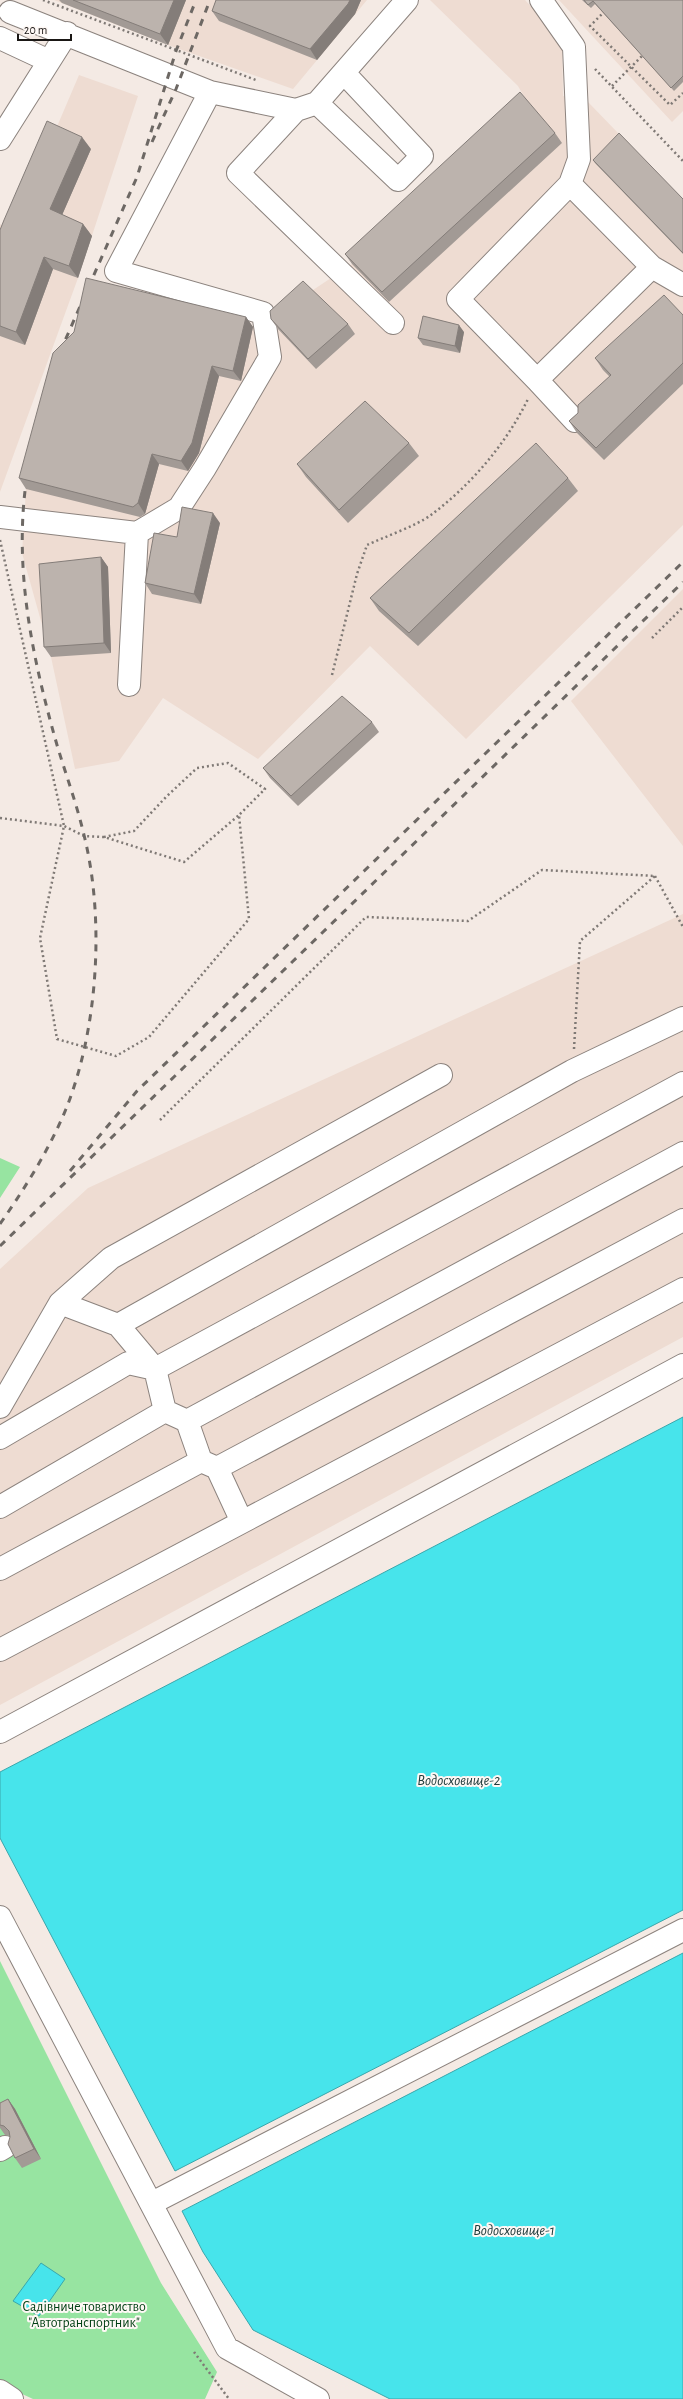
<svg xmlns="http://www.w3.org/2000/svg" width="683" height="2399" viewBox="0 0 683 2399" font-family="'Alegreya Sans',sans-serif">
  <style>
    .built { fill: #eedcd2 }
    .green { fill: #97e4a1 }
    .water { fill: #47e4eb; stroke: #3aa6ab }
    .lines { fill: none; stroke-linecap: round; stroke-linejoin: round }
    .minor-casing { stroke: #8c837e; stroke-width: 24 }
    .path { stroke: #7f7975; stroke-width: 2.5; stroke-dasharray: 2 3; stroke-linecap: butt }
    .minor { stroke: #fff; stroke-width: 22 }
    .rail { stroke: #6d6864; stroke-width: 3; stroke-dasharray: 7 7; stroke-linecap: butt }
    .wall { fill: #a29a95 }
    .shaded-wall { fill: #847d79 }
    .building { fill: #bcb3ad; stroke: #847d79 }
    .labels { text-anchor: middle; stroke-width: 4; stroke-linejoin: round; paint-order: stroke }
    .park-label { font-size: 14px; fill: #003f13; stroke: #fef8f5 }
    .water-label { font-size: 15px; font-style: italic; fill: #223c3d; stroke: #fef8f5 }
  </style>
  <rect width="100%" height="100%" fill="#f4eae4"/>
  <path class="built" d="M54,0H367L293,89L168,45Z
    M430,0H525L562,40L563,96L588,102L683,200V525L466,739L370,646L258,759L163,698L119,761L75,769L51,657L22,553L26,489L60,363L81,342L93,288L254,328L274,324L310,292L352,264L527,102L518,86Z
    M559,0H683V111L672,122Z
    M79,75L138,96L78,278L0,492V224L12,232Z
    M683,589V846L571,701Z
    M683,914V1337L0,1705V1269L88,1188Z"/>
  <path class="green" d="M0,1158L20,1167L0,1198Z
    M0,1961L161,2283L217,2372L205,2399H33L20,2393L0,2399Z"/>
  <path class="water" d="M683,1417V1910L175,2171L0,1838V1772Z
    M683,1953V2399H390L253,2330L203,2252L182,2211Z
    M41,2263L65,2279L39,2316L13,2301Z"/>
  <g class="lines">
    <g class="minor-casing">
      <path id="minor" d="M541,0L574,47L579,159L570,184L458,299L537,380L652,267L570,184
        M10,12L210,92L296,110L317,103L407,0
        M0,38L49,61
        M317,103L398,180L422,156L344,73
        M296,110L238,173L393,323
        M0,139L67,33
        M652,267L683,285
        M537,380L575,421
        M0,517L137,533L179,508L205,468L270,357L263,313L116,271L210,92
        M129,685L137,533
        M60,1303L118,1325
        M0,1407L60,1303L111,1258L441,1075
        M187,1421L683,1153
        M0,1438L128,1363L155,1369L683,1083
        M217,1468L683,1220
        M0,1507L165,1411
        M242,1522L217,1468L201,1461L187,1421L165,1411L155,1369L118,1325L572,1071L683,1018
        M0,1569L201,1461
        M0,1650L683,1289
        M0,1732L683,1365
        M0,1917L227,2348L318,2399
        M0,2150L5,2147
        M152,2203L683,1930
        M0,2391L12,2399"/>
    </g>
    <path class="path" d="M43,0L256,80
      M605,11L590,26L670,105L683,93
      M595,69L683,161
      M612,86L644,54
      M0,540L64,826L40,938L57,1039L116,1056L149,1037L249,919L239,815L265,789L228,763L197,768L166,797L134,831L104,837
      M652,638L683,607
      M332,675L357,574L367,545C384,537 416,526 431,515C471,485 506,444 528,399
      M0,818L64,826L84,836L104,837L184,862L239,815
      M655,876L683,927
      M574,1049L580,941L655,876
      M160,1120L366,917L468,921L542,870L655,876
      M194,2352L229,2399"/>
    <use href="#minor" class="minor"/>
    <path class="rail" d="M152,142L176,89L210,0
      M60,352L137,177L176,51L196,0
      M70,1171L137,1091L683,562
      M0,1224C25,1188 49,1150 66,1109C98,1029 105,919 84,835C77,805 66,775 57,745C32,657 13,567 27,476
      M0,1246L683,582"/>
  </g>
  <path class="wall" d="M59,0H186L168,45L62,3Z
    M216,0H361L355,14L317,60L219,21L212,11Z
    M582,0H683V82L674,91L595,4L591,8Z
    M555,133L562,143L389,302L352,264L345,254Z
    M91,149L62,215L83,224L92,236L78,278L53,269L25,345L0,336V230Z
    M593,160L683,199V254L595,163Z
    M683,315V384L604,460L577,433L569,421L578,413L610,377L603,370L595,358Z
    M246,317L253,327L241,381L219,376L199,453L188,471L159,464L145,514L140,517L26,489L19,478Z
    M271,319L348,324L355,334L316,369L278,329Z
    M464,332L460,353L423,345L418,338Z
    M409,443L419,456L348,523L306,477L297,464Z
    M568,478L578,491L418,646L379,611L370,598Z
    M220,523L201,604L152,594L145,583L177,537Z
    M101,557L108,567L111,653L51,657L44,647Z
    M372,722L379,732L298,806L270,778L263,768Z
    M8,2099L15,2109L41,2159L22,2168L15,2158L10,2136L5,2135L0,2128V2103Z"/>
  <path class="shaded-wall" d="M174,0H186L168,45L160,34Z
    M350,0H361L355,14L317,60L310,49Z
    M82,137L91,149L59,222L50,209Z
    M83,224L92,236L78,278L69,266Z
    M44,257L53,269L25,345L16,332Z
    M246,317L253,327L241,381L233,371Z
    M459,325L464,332L460,353L455,346Z
    M212,366L219,376L199,453L188,471L181,461Z
    M152,454L159,464L145,514L138,503Z
    M213,513L220,523L201,604L194,594Z
    M101,557L108,567L111,653L104,643Z
    M8,2099L15,2109L41,2159L34,2149Z"/>
  <path class="building" d="M73,0H174L160,34Z
    M216,0H350L348,4L310,49L212,11Z
    M584,0H683V76L671,88L593,1L588,5Z
    M520,92L555,133L382,292L345,254Z
    M47,121L82,137L50,209L83,224L69,266L44,257L16,332L0,326V230L4,220Z
    M619,133L683,199V253L593,160Z
    M86,278L246,317L233,371L212,366L192,443L181,461L152,454L138,503L133,507L19,478L53,353L74,332Z
    M303,281L348,324L308,359L271,319L270,311Z
    M664,295L683,315V363L596,448L569,421L578,413V405L611,375L595,358Z
    M423,316L459,325L455,346L418,338Z
    M365,401L409,443L339,510L297,464Z
    M536,443L568,478L409,633L370,598Z
    M182,507L213,513L194,594L145,583L154,533L177,537Z
    M101,557L104,643L44,647L39,564Z
    M342,696L372,722L291,796L263,768Z
    M8,2099L34,2149L15,2158L8,2144L10,2137L9,2131L4,2126L0,2125V2103Z"/>
  <g class="labels">
    <g class="park-label">
      <text x="84" y="2311">Садівниче товариство<tspan x="84" dy="16">"Автотранспортник"</tspan></text>
    </g>
    <g class="water-label">
      <text x="459" y="1785">Водосховище-2</text>
      <text x="514" y="2235">Водосховище-1</text>
    </g>
  </g>
  <path d="M18 34v6h53v-6" fill="none" stroke="#1a1715" stroke-width="2"/>
  <text x="24" y="34" font-size="12" fill="#1a1715" stroke="#fef8f5" stroke-width="3" paint-order="stroke">20 m</text>
</svg>
